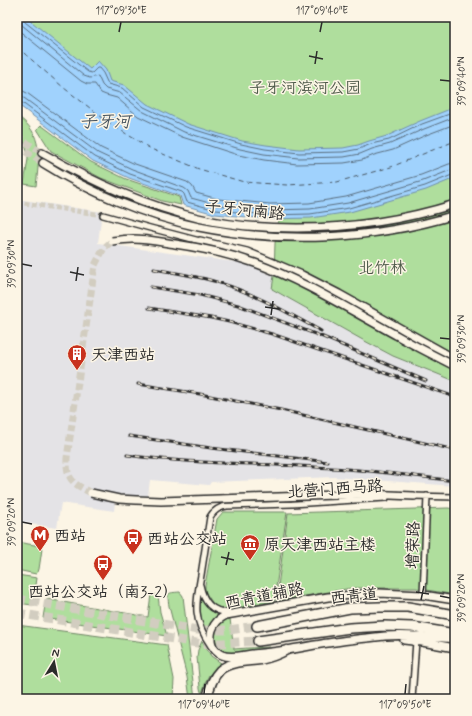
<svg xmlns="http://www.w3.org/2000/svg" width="472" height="716" viewBox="0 0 472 716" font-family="Mynerve,'LXGW WenKai TC',sans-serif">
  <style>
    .built { fill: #e4e3e6 }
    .green { fill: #afde9d; stroke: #6d8464 }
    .water { fill: #a0d2fd; stroke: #718fa9 }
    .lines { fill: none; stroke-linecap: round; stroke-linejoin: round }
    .shore { stroke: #5a6e7f; stroke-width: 1 }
    .ferry { stroke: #485560; stroke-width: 1; stroke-dasharray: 5 4; stroke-linecap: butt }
    .street-tunnel { stroke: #d2cdc0; stroke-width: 5; stroke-dasharray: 5 2.5; stroke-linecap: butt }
    .secondary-tunnel { stroke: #d2cdc0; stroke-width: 7; stroke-dasharray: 7 3.5; stroke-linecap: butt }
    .highway-tunnel { stroke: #d2cdc0; stroke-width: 9; stroke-dasharray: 9 4.5; stroke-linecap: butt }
    .street-casing { stroke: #2b2b2b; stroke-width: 8 }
    .secondary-casing { stroke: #2b2b2b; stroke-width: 10 }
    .primary-casing { stroke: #2b2b2b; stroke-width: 11 }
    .highway-casing { stroke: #2b2b2b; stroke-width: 12 }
    .street { stroke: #fcf5e5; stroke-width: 5 }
    .secondary { stroke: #fcf5e5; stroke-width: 7 }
    .primary { stroke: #fcf5e5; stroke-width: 8 }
    .highway { stroke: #fcf5e5; stroke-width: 9 }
    .rail-casing { stroke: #2b2b2b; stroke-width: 3 }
    .rail { stroke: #fcf5e5; stroke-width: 1.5; stroke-dasharray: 4.5; stroke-linecap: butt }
    .secondary-bridge-casing { stroke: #2b2b2b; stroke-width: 10; stroke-linecap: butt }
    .secondary-bridge { stroke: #fcf5e5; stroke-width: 7 }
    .ticks { fill: none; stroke: #2b2b2b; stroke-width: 1.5 }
    .labels { text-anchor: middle; stroke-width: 3; stroke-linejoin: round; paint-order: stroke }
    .park-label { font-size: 16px; fill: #4c5848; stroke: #fcf5e5 }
    .street-label { font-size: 16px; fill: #2b2b2b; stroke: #fcf5e5 }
    .poi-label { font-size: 16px; fill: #2b2b2b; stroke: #fcf5e5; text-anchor: start }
    .water-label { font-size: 17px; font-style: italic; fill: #485560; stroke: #fcf5e5 }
    .neatline { fill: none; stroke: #2b2b2b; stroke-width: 1.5 }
    .ticks-label { font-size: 10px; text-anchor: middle; fill: #2b2b2b }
  </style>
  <rect width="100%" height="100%" fill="#fcf5e5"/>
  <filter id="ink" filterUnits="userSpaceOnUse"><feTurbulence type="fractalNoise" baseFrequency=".025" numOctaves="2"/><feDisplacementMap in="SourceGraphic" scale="8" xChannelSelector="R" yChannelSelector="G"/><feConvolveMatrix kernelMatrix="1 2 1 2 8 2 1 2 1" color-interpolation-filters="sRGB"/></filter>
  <g filter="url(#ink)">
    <path class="built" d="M17,199L102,212L98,243L242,263L274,276L273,289L361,339L393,356L455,381V486L334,477L211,482L209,485L150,480L148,496L116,494L114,511L61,503L57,528L17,522Z"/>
    <path class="green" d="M17,17H455V117L368,152L300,159L155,122Z
      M17,116C44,133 39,159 36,186L24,184L28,159L27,152L25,144L17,130Z
      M41,125L91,162L126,179L179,197L181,205L162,201L101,178L51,151L37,129Z
      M455,166V381L393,356L361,339L272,289L274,276L275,243L280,210Z
      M448,508L455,509V595L416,588H352L276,601L288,513Z
      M223,512H287L274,601L225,610L220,609L214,605L207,595L205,592V585L217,519Z
      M17,542L40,546L42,549L39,569L38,572L36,574L17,570Z
      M17,575L37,578L33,605L17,603Z
      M180,592L183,596L195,699H190L187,677L169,606C167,592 167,593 180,592Z
      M151,594L158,595L160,612L167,636L43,618L46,599L148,617Z
      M200,596C205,606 208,609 218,615L210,623L206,633C200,623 199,607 200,596Z
      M227,619H230L234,649L248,648L270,647V648C262,649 253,650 245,651C241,651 237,653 233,653C221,653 213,644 215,632C216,626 221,621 227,619Z
      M17,625L167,645L174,679L173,699H17Z
      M202,641L211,656L221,663L209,675L207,679L202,693L201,692L200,688L197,657L198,650Z"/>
    <path class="water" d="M17,17H25L27,18L90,69L98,61L106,70L110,81L124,85L147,104L188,124L242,141L266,145L299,149L343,148L358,145L369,141L387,136L420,121L455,107V178L426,190L350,212L311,218L269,219L215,214L183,205L180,196L129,178L93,161L17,104Z"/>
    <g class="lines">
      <path class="shore" d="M19,17V21L22,25L84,76L90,78L98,76L102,85L106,89L120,93L142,111L184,132L240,149L264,154L298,158L344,157L360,154L372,149L390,144L424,129L455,117
        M24,17V20L25,22L88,72L92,73L97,68H99L103,73L108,84L122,88L144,107L186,127L241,144L265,149L299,153L343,152L359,149L371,144L389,140L422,124L455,112
        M17,29L81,81L87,84H95L101,93L106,95L117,98L138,116L182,137L238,155L264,160L297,164L344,163L362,160L374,155L393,150L426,135L455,124
        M17,90L23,91L27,93L101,148L135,164L187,182L192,186L196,193L218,199L270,204L309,203L346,197L421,175L449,164L455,163
        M17,96L24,98L98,153L132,169L184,188L188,191L191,198L217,205L270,210L310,209L348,203L423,181L451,170H455
        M17,101L21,102L95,157L130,174L182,192L184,194L187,202L216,210L269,215L310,214L349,208L425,186L452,175H455"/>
      <path class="ferry" d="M17,47L64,88L112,125L151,149L199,169L244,182L287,185L337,182L391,167L455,141"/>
      <path class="street-tunnel" d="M17,202L103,215"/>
      <path class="secondary-tunnel" d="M17,136L42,153
        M17,146L43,163
        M91,493C73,483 66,480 67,458L95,265L104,248L112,241"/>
      <path class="highway-tunnel" d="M17,599L198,630H228L257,626
        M17,613L203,644L258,641"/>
      <g class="street-casing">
        <path id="street" d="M103,215L150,228L200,241
          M412,496L455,497
          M200,585C204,603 211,611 229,613
          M423,595L427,496
          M211,646C204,636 198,624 197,612C196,600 199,587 201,575C204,555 207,536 210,517C214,510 219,507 227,506L292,504L386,498
          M412,699L416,641"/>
      </g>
      <g class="secondary-casing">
        <path id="secondary" d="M42,153C91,181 143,205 198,218C231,226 264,228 297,228C351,228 404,220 455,204
          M43,163C89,192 146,216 199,227C283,244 373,240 455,215
          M200,241L247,252L302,275L339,294L455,359
          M337,495L366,494L414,496
          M455,600L423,595L379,593L328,597L226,615C219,619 215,622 212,630C209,640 212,651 222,655C231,659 243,655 252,654C264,653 275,652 286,650C300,648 314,645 328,643C347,640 366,638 385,636C409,634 432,637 455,639
          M404,640L422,642L455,648"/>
      </g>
      <g class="primary-casing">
        <path id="primary" d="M207,699C209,689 212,678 220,670C231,661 247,662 260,660C269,658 278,655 287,650"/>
      </g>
      <g class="highway-casing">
        <path id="highway" d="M257,626L350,608L380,607H408L455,615
          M258,641L350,628L384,626L412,627L455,634"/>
      </g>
      <use href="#street" class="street"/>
      <use href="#secondary" class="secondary"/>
      <use href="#primary" class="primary"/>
      <use href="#highway" class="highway"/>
      <g class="rail-casing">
        <path id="rail" d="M154,269C176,273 199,276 220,283C256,294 288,313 321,331
          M151,287L200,295L238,305L323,337L426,381
          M149,308L211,318L229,322L272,334L455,397
          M138,384L200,394L281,410L455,450
          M129,436L211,448L328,462
          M127,455C189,464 253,463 315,467C362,469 408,475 455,481"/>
      </g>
      <use href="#rail" class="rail"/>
      <g class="secondary-bridge-casing">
        <path id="secondary-bridge" d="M112,241C119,240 126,239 133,239C147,239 161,242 175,244C203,248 229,254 255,263C304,281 350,310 396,335C415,346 435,356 455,366
          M91,493L119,499L136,500L161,501L219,499L337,495"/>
      </g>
      <use href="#secondary-bridge" class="secondary-bridge"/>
    </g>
  </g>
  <path class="ticks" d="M119,32L121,22M320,32L322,22M309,56L323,59M315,64L317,51M440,80L450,81M22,264L32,266M70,272L84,275M76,281L78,267M265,307L279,309M271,315L273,301M440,338L450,339M22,522L32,524M221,557L234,560M226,565L229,552M416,592L429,594M440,596L450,598M421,600L424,586M204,694L205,684M405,694L406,684"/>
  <defs>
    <g id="building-pin" transform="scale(1)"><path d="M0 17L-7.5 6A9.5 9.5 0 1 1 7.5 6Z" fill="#c8321e" stroke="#fcf5e5"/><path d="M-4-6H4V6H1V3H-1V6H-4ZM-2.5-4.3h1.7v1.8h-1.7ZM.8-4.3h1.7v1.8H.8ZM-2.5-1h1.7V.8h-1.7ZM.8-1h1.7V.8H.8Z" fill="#fff"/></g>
    <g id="metro-pin" transform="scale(1)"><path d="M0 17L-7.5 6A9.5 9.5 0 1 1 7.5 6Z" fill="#c8321e" stroke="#fcf5e5"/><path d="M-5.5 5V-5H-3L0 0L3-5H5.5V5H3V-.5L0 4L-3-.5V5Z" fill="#fff"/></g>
    <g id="bus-pin" transform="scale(1)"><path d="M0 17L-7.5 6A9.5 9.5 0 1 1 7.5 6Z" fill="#c8321e" stroke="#fcf5e5"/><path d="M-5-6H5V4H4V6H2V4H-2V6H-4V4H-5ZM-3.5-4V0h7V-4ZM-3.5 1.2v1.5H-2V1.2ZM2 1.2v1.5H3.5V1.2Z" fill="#fff"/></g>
    <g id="museum-pin" transform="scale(1)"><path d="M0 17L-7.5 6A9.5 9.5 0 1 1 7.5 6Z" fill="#c8321e" stroke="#fcf5e5"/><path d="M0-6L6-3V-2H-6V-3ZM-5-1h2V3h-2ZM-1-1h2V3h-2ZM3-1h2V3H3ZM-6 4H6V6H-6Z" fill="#fff"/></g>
  </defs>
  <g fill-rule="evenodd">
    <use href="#building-pin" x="77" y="354"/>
    <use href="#metro-pin" x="40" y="535"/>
    <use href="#bus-pin" x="133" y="538"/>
    <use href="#museum-pin" x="250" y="544"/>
    <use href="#bus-pin" x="103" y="564"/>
  </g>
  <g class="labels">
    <g class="park-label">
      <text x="305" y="93">子牙河滨河公园</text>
      <text x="382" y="273">北竹林</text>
    </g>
    <g class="street-label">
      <text transform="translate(245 209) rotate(6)" y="6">子牙河南路</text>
      <text transform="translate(335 488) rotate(-4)" y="6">北营门西马路</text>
      <text transform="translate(412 545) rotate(-88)" y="6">增荣路</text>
      <text transform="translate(264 595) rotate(-11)" y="6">西青道辅路</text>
      <text transform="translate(354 595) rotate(-6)" y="6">西青道</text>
    </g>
    <g class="poi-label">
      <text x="91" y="360">天津西站</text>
      <text x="54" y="541">西站</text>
      <text x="147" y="544">西站公交站</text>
      <text x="264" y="550">原天津西站主楼</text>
      <text x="103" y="597" text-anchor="middle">西站公交站（南3-2）</text>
    </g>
    <g class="water-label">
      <text x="105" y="127">子牙河</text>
    </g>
  </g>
  <rect width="472" height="716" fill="none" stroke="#fcf5e5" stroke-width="44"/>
  <g transform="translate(54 662) rotate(10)" stroke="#fcf5e5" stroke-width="3" paint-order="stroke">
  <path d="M0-3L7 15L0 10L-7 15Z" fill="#2b2b2b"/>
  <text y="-6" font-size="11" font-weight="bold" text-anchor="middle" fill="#2b2b2b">N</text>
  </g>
  <rect x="22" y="22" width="428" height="672" class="neatline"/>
  <g class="ticks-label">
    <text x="121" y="14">117°09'30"E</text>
    <text x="322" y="14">117°09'40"E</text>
    <text transform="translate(461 81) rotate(-90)" y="4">39°09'40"N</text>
    <text transform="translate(11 264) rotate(-90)" y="4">39°09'30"N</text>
    <text transform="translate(461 339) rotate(-90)" y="4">39°09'30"N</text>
    <text transform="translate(11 522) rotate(-90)" y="4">39°09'20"N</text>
    <text transform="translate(461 598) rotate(-90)" y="4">39°09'20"N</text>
    <text x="204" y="708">117°09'40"E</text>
    <text x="405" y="708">117°09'50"E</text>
  </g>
</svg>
